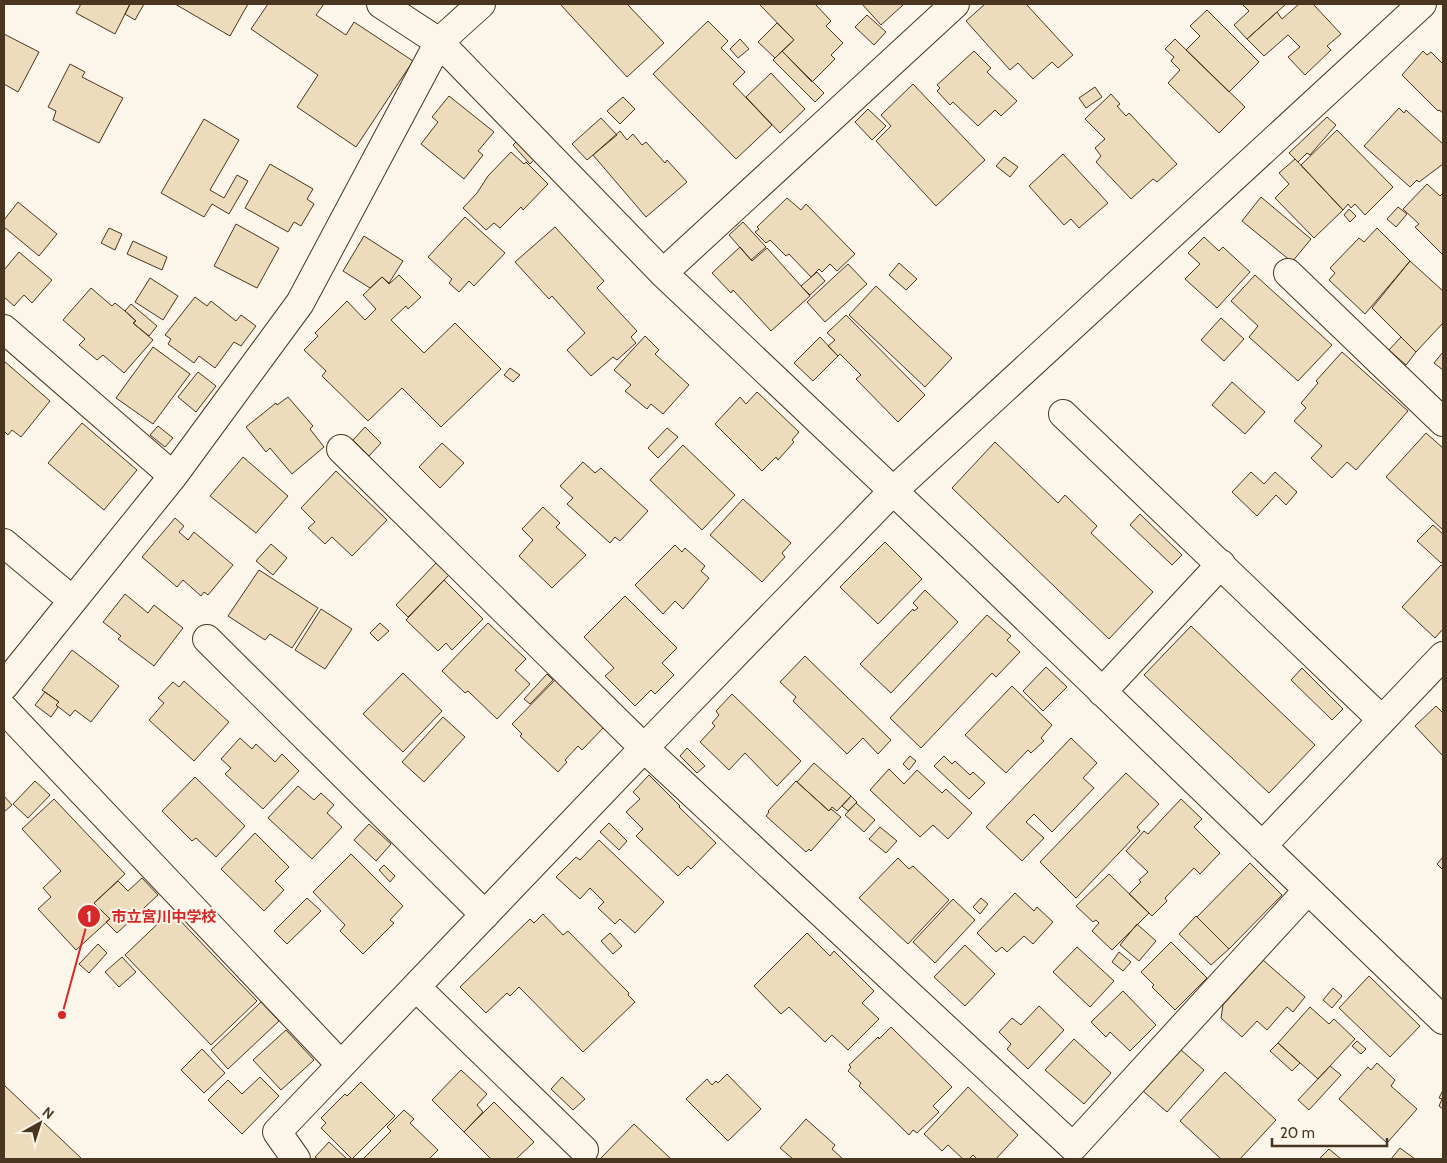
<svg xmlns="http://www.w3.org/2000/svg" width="1447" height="1163" viewBox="0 0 1447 1163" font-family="Cabin,'Noto Sans JP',sans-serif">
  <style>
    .building { fill: #ecdcbc; stroke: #4a3520 }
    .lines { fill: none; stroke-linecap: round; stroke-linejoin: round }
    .minor-casing { stroke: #4a3520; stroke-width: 30 }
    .minor { stroke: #fbf6e9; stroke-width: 28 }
    .leader { fill: none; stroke: #d62828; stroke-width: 2 }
    .callout-dot { fill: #d62828; stroke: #fbf6e9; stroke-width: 2 }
    .mark-label { font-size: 15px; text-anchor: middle; font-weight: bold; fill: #fff }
    .callout-label { font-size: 15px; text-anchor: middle; font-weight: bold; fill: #d62828; stroke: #fbf6e9; stroke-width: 4; stroke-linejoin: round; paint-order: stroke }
  </style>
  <rect width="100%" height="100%" fill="#fbf6e9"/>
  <path class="building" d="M81,4H130L115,34L76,13Z
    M130,4H144L135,20L125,14Z
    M175,4H248L230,36Z
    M268,4H324L316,15L346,35L354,22L413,61L356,147L297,107L318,75L251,29Z
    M560,4H627L664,43L627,77Z
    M759,4H815L831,21L826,26L843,43L831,55L835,59L812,82L782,51L794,40Z
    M862,4H901L903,5L881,25Z
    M985,4H1026L1073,55L1058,68L1052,62L1033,79L1018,63L1010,70L966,21Z
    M1242,4H1286L1247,39L1234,25L1249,11Z
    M1299,4H1313L1341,34L1327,46L1331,50L1305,75L1288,57L1300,47L1288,35L1264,56L1247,39L1277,12L1282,19Z
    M1207,10L1259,62L1229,92L1186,50L1200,36L1190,26Z
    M867,15L886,32L874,45L855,27Z
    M708,21L728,41L721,48L745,72L733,84L772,125L736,159L653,74Z
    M777,23L794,40L775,58L758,42Z
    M4,34L39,52L18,92L4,84Z
    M740,39L749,49L738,58L730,49Z
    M1175,39L1245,107L1219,133L1168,83L1180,70L1171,61L1174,57L1165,49Z
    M782,51L824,93L815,102L773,60Z
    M974,51L991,68L987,72L1017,101L1001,116L995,110L978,126L953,102L950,105L937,91L940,88L937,85Z
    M1423,51L1427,55L1431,52L1443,64V113L1439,110L1438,111L1402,75Z
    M70,64L85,72L82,77L123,98L99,143L53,120L56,111L48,107Z
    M771,73L805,109L780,133L746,97Z
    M913,84L985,160L936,206L876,141L891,126L881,115Z
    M1095,87L1102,97L1086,108L1079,98Z
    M1111,94L1120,104L1117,106L1126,116L1129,113L1177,164L1157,182L1153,179L1131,199L1096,162L1101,156L1095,148L1105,139L1085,119Z
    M449,96L494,132L478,151L483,155L464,179L421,144L438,122L432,117Z
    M623,97L635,109L620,124L607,111Z
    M1399,108L1404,113L1406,110L1443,144V164L1419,182L1417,180L1410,187L1364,146Z
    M868,109L886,126L872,140L855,122Z
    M1327,117L1336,125L1310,155L1307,153L1298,162L1289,153Z
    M601,118L617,135L587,160L572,144Z
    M204,119L239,140L210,190L224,198L237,175L248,181L229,214L212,204L204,217L161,193Z
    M1337,130L1393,187L1365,215L1355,204L1351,208L1348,204L1343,210L1301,165Z
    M620,131L627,140L633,134L642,145L646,142L665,163L667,160L687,182L646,217L593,155Z
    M516,142L534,160L530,164L513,145Z
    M511,152L524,164L526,162L548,184L523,210L521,207L500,228L494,223L486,230L463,208L477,193L488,176Z
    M1063,154L1108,203L1079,228L1071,219L1064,225L1029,186Z
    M1004,157L1018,167L1010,177L996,166Z
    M1295,159L1343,210L1314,238L1275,198L1289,184L1279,173Z
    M270,164L313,189L307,199L314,204L301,226L294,222L288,232L245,208Z
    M1427,184L1440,196L1443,193V255L1415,227L1419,224L1403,209Z
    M1261,197L1311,239L1292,262L1242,221Z
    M787,198L801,210L806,204L855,254L837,271L830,264L822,272L819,269L811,277L789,254L786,256L770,240L766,243L755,232L759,229L757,227Z
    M18,202L57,234L39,256L4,227V220Z
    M1398,207L1407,214L1396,227L1387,219Z
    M1349,209L1356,216L1350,222L1344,215Z
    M465,217L505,253L474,286L469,281L459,292L449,283L452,279L428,257Z
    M743,222L766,247L751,260L729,235Z
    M236,224L279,248L257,288L214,266Z
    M555,227L604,281L597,288L637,331L631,337L636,343L617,360L613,357L591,376L567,350L585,333L552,296L549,299L515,262Z
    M109,228L122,234L115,250L101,243Z
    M1377,228L1410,261L1365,314L1329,280L1335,273L1330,268L1359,238L1364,242Z
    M364,236L403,261L389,283L382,277L370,288L343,271Z
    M1204,237L1219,251L1223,247L1250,272L1217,308L1185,279L1200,264L1188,253Z
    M133,241L167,257L162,270L127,254Z
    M740,247L752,261L767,248L810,296L771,331L733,290L731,293L712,273Z
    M19,252L52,280L32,303L24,295L14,306L4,297V270Z
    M1410,261L1443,291V323L1416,352L1372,308Z
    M899,263L917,279L906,290L889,275Z
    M848,264L867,284L825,322L807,302Z
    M817,272L825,281L810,295L801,286Z
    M399,275L421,297L408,309L406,306L391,320L424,353L455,323L501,369L441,427L402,388L368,421L322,376L326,371L304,350L318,336L315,333L347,301L365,320L376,309L363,295L382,277L389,284Z
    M1255,275L1332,345L1298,381L1249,337L1258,326L1231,301Z
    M150,278L178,296L163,320L135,302Z
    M876,286L952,358L925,387L849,315Z
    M91,288L112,306L115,303L125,311L136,321L133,323L153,340L124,373L103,355L97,360L79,345L85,339L63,320Z
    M195,297L207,306L211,301L236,321L241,315L256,326L241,346L234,342L215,368L199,356L194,363L168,344L171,339L165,335Z
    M131,304L157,326L149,336L133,323L136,321L125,311Z
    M846,315L925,395L898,422L856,379L861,375L840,354L838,356L828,346L835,340L827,333Z
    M1221,318L1244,339L1224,361L1201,340Z
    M645,336L659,350L655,354L689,385L663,414L651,404L647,409L625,391L631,385L614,370Z
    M820,337L838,356L813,381L794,363Z
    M1401,337L1416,352L1406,365L1389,350Z
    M153,347L190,374L153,424L116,398Z
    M1342,352L1408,411L1356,470L1347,462L1332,478L1311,458L1322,446L1294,421L1306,408L1301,403L1318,383L1316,381Z
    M1443,352V370L1434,363Z
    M4,361L50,401L21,437L12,430L8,435L4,431Z
    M510,368L520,375L513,382L504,375Z
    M198,372L216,386L196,412L178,397Z
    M1232,382L1265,412L1245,434L1212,405Z
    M757,392L799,432L792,440L794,442L778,460L776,457L762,471L715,424L740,397L746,404Z
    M288,397L313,426L310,429L324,447L292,474L270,448L266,452L246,427L276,403L277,405Z
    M82,423L137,470L104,510L48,463Z
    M158,426L173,438L165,447L150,435Z
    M365,427L381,443L369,456L353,440Z
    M667,428L678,437L658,458L648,448Z
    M1426,433L1443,448V530L1386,477Z
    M995,442L1058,503L1065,495L1097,526L1091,533L1153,592L1109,639L952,488Z
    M442,443L464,463L440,488L419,467Z
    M683,445L735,495L702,530L650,480Z
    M243,457L288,496L256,533L210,496Z
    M583,462L595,473L601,468L648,511L620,541L615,537L610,543L567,504L573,498L560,486Z
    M336,471L387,520L352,556L332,537L325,544L308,528L315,522L301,508Z
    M1251,472L1264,484L1275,472L1297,492L1286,505L1276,495L1257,516L1232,492Z
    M743,499L791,543L782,553L785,557L762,582L710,535Z
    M543,507L560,523L556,527L586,555L552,588L519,556L533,540L522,529Z
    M1140,514L1182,555L1172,565L1130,525Z
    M175,518L184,526L179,532L188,540L194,532L233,565L208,595L204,592L201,596L183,580L177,587L142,557Z
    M1433,525L1443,534V561L1441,563L1417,541Z
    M885,542L922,579L878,624L840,587Z
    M271,544L287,558L273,575L256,561Z
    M675,545L682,552L685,548L705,566L701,571L709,578L683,609L675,601L663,614L635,585Z
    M437,562L450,574L408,617L396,605Z
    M1441,565L1443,567V629L1435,638L1402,607Z
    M259,570L318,608L292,648L270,634L265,640L228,616Z
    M444,580L483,619L452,650L446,643L438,651L406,620Z
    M925,590L958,622L891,693L860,664L913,609L914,611L918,608L913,603Z
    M125,594L148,613L154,605L183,628L154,666L118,639L121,636L103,622Z
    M625,596L677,648L662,663L674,675L655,694L651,690L635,706L605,676L614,668L584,637Z
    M321,609L352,629L325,669L295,650Z
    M987,615L1011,636L1007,640L1020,652L996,677L992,673L921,748L890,718Z
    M380,623L389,631L378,641L370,633Z
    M488,623L526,659L515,670L530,684L497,719L468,691L465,693L442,671Z
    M1191,626L1315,745L1269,793L1144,675Z
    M72,650L119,686L91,722L75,710L70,716L56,705L59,702L42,690Z
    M805,656L891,740L878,754L863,738L847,754L793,701L796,697L780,682Z
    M1046,667L1067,687L1043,711L1023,691Z
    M1302,668L1343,709L1332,720L1291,680Z
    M403,673L442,711L403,752L363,714Z
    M547,674L553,680L530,704L524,699Z
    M556,679L605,726L582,750L578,746L565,760L567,762L558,772L520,736L522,734L512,724Z
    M184,681L229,722L194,761L149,720L164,703L158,698L173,682L179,687Z
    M1012,686L1052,725L1041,738L1044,741L1031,753L1028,750L1006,773L965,735Z
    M45,692L59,702L56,705L58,707L51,717L35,705Z
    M732,694L801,761L777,786L745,753L729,770L700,742L715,726L712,723L719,715L716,711Z
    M1436,706L1443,713V756L1415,726Z
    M443,717L465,737L424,782L402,762Z
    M240,738L252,749L256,744L275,762L282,754L299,771L263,809L225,774L231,768L221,759Z
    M1071,738L1097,763L1083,778L1094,788L1052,832L1034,814L1026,822L1044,838L1022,861L986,827Z
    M687,748L705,766L697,773L680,756Z
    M910,756L916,761L909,770L903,764Z
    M944,756L952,764L955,761L970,775L973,772L985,783L969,799L934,766Z
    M814,763L851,796L837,811L832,807L829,811L797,782Z
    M889,769L904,784L917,770L942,793L946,789L972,813L948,839L933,825L920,837L870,790Z
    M1126,773L1159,804L1137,827L1140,831L1076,898L1040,862Z
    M649,775L680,806L679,807L716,843L691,869L688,866L678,876L636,836L643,829L626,812L640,799L633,792Z
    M195,777L245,826L216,857L196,838L192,841L162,811Z
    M35,781L50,795L28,818L13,804Z
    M796,781L829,811L831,809L841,817L811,851L809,849L806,852L766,816L769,812L768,811Z
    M298,786L314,800L321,793L334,805L327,813L342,827L312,859L268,818Z
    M4,796L12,805L4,812Z
    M851,796L857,802L848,811L842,806Z
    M54,799L125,874L94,903L110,919L76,950L38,909L51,897L43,888L61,871L22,829Z
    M1181,799L1202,819L1194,827L1220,853L1200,874L1194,868L1165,898L1167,901L1152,916L1129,894L1141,882L1139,880L1148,872L1126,851L1144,831L1148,834Z
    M856,803L875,820L864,832L845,815Z
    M609,823L627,841L619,850L600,832Z
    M369,824L391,844L376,861L354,840Z
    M880,827L897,841L886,853L869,839Z
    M255,833L289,867L275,881L284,890L264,911L221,869Z
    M599,840L664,902L635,933L620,919L615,924L598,908L604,902L590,888L580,899L556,877L576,857L580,860Z
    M351,854L403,906L390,920L394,923L363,954L340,931L345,925L313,892Z
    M1443,857V870L1437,864Z
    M898,858L909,869L913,866L949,900L908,944L859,898Z
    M1250,863L1282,895L1229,949L1197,917Z
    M384,865L395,876L390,882L379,870Z
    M1109,874L1149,913L1112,950L1092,931L1099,923L1096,920L1093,922L1076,906Z
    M142,878L158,895L117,933L106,922L110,919L94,903L118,881L128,891Z
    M1015,893L1034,911L1037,907L1053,922L1033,944L1024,936L1007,952L1002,947L996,952L977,933Z
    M307,898L321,911L287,944L274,931Z
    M981,898L988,904L980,914L973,907Z
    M953,899L975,920L935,963L913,942Z
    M171,911L257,1001L211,1045L125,955Z
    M543,914L563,935L568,931L629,993L628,995L635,1002L583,1052L519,987L510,996L507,993L486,1013L460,987L530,919L534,923Z
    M1196,916L1229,949L1211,965L1179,934Z
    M1137,924L1156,941L1139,961L1120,945Z
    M610,933L622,946L613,954L601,941Z
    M807,933L830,956L834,951L874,991L862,1003L879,1019L848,1050L832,1035L825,1042L789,1007L781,1014L754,986Z
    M1171,942L1207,978L1175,1010L1152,987L1154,985L1141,972Z
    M98,944L107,953L89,973L79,964Z
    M965,945L995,974L965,1006L934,977Z
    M1077,947L1114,981L1090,1007L1053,972Z
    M1119,952L1131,962L1123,971L1112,962Z
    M122,957L136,972L119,987L105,972Z
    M1263,960L1305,997L1293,1012L1287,1007L1267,1030L1257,1021L1242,1037L1221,1018L1223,1005Z
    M1369,976L1420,1026L1390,1057L1339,1008Z
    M1333,988L1342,996L1332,1008L1323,1000Z
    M1123,991L1156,1025L1130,1051L1110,1032L1106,1037L1091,1022Z
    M261,1002L279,1021L228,1069L211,1050Z
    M1039,1006L1064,1030L1028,1069L1007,1049L1011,1044L999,1032L1012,1018L1021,1025Z
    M1310,1007L1329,1024L1334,1019L1355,1039L1318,1079L1278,1043Z
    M891,1027L952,1087L933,1106L939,1112L917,1133L913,1130L909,1135L859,1086L861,1083L848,1071L851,1067L849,1065L878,1037L879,1039Z
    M286,1030L314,1060L281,1090L253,1060Z
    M1074,1039L1111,1073L1084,1104L1045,1070Z
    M1357,1041L1366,1049L1361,1054L1352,1046Z
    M1278,1043L1300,1063L1292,1071L1270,1051Z
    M202,1049L225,1073L204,1093L181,1070Z
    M1181,1050L1204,1070L1167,1112L1143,1091Z
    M1377,1063L1395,1080L1391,1086L1417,1109L1387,1143L1339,1099L1368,1067L1371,1070Z
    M1330,1066L1341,1075L1309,1110L1298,1100Z
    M461,1070L487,1094L477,1105L483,1112L464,1132L432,1100Z
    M1225,1072L1276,1120L1240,1159H1221L1180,1121Z
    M727,1074L761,1109L728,1141L686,1099L707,1079L712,1085L716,1081L718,1083Z
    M260,1077L279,1096L242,1134L208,1100L228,1080L242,1094Z
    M562,1077L585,1099L573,1110L551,1089Z
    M361,1082L395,1116L352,1159L321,1128L326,1123L321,1118L345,1094L347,1096Z
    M4,1085L82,1159H4Z
    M968,1087L1018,1135L996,1159H977L973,1155L969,1159H963L948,1145L942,1151L924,1134Z
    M1443,1090V1109L1439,1106L1442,1099L1439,1098Z
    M494,1102L534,1142L516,1159H491L464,1132Z
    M404,1110L414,1119L410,1123L438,1150L429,1159H363L391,1131L387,1127Z
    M806,1119L835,1145L832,1149L843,1159H793L780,1148Z
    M634,1124L671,1159H600Z
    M329,1142L347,1159H318L315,1157Z
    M1400,1148L1415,1159H1391Z
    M1329,1149L1341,1159H1319Z"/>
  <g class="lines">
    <g class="minor-casing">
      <path id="minor" d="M381,4L439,42L663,273L965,559L1443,1020
        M663,273L955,4
        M1288,273L1443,422
        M4,329L173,476
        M1063,414L1382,720
        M341,449L644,748L1073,1147L1308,890
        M4,543L72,600
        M207,639L485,915
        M4,686L173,476L300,303L439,42L481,4
        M1102,692L1221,564
        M4,709L341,1065
        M1262,846L1443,656
        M416,987L584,1150
        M296,1159L277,1132L644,748L893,491L1422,4"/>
    </g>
    <use href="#minor" class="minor"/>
  </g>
  <path class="leader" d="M62 1015L89 916"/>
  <g class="callout-dot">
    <circle cx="62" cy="1015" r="5"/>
    <circle cx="89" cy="916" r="12"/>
  </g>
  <g class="mark-label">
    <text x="89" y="922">1</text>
  </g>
  <g class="callout-label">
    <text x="164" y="922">市立宮川中学校</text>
  </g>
  <rect width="1447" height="1163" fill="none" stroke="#4a3520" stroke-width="10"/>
  <g transform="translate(40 1123) rotate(39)" stroke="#fbf6e9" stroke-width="4" paint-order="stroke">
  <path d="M0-4L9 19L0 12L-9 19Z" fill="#4a3520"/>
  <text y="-8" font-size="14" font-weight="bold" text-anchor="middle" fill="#4a3520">N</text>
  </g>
  <path d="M1272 1138v8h115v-8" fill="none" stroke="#4a3520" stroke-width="2.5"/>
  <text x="1280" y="1138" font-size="15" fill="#4a3520" stroke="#fbf6e9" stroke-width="4" paint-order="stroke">20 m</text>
</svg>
